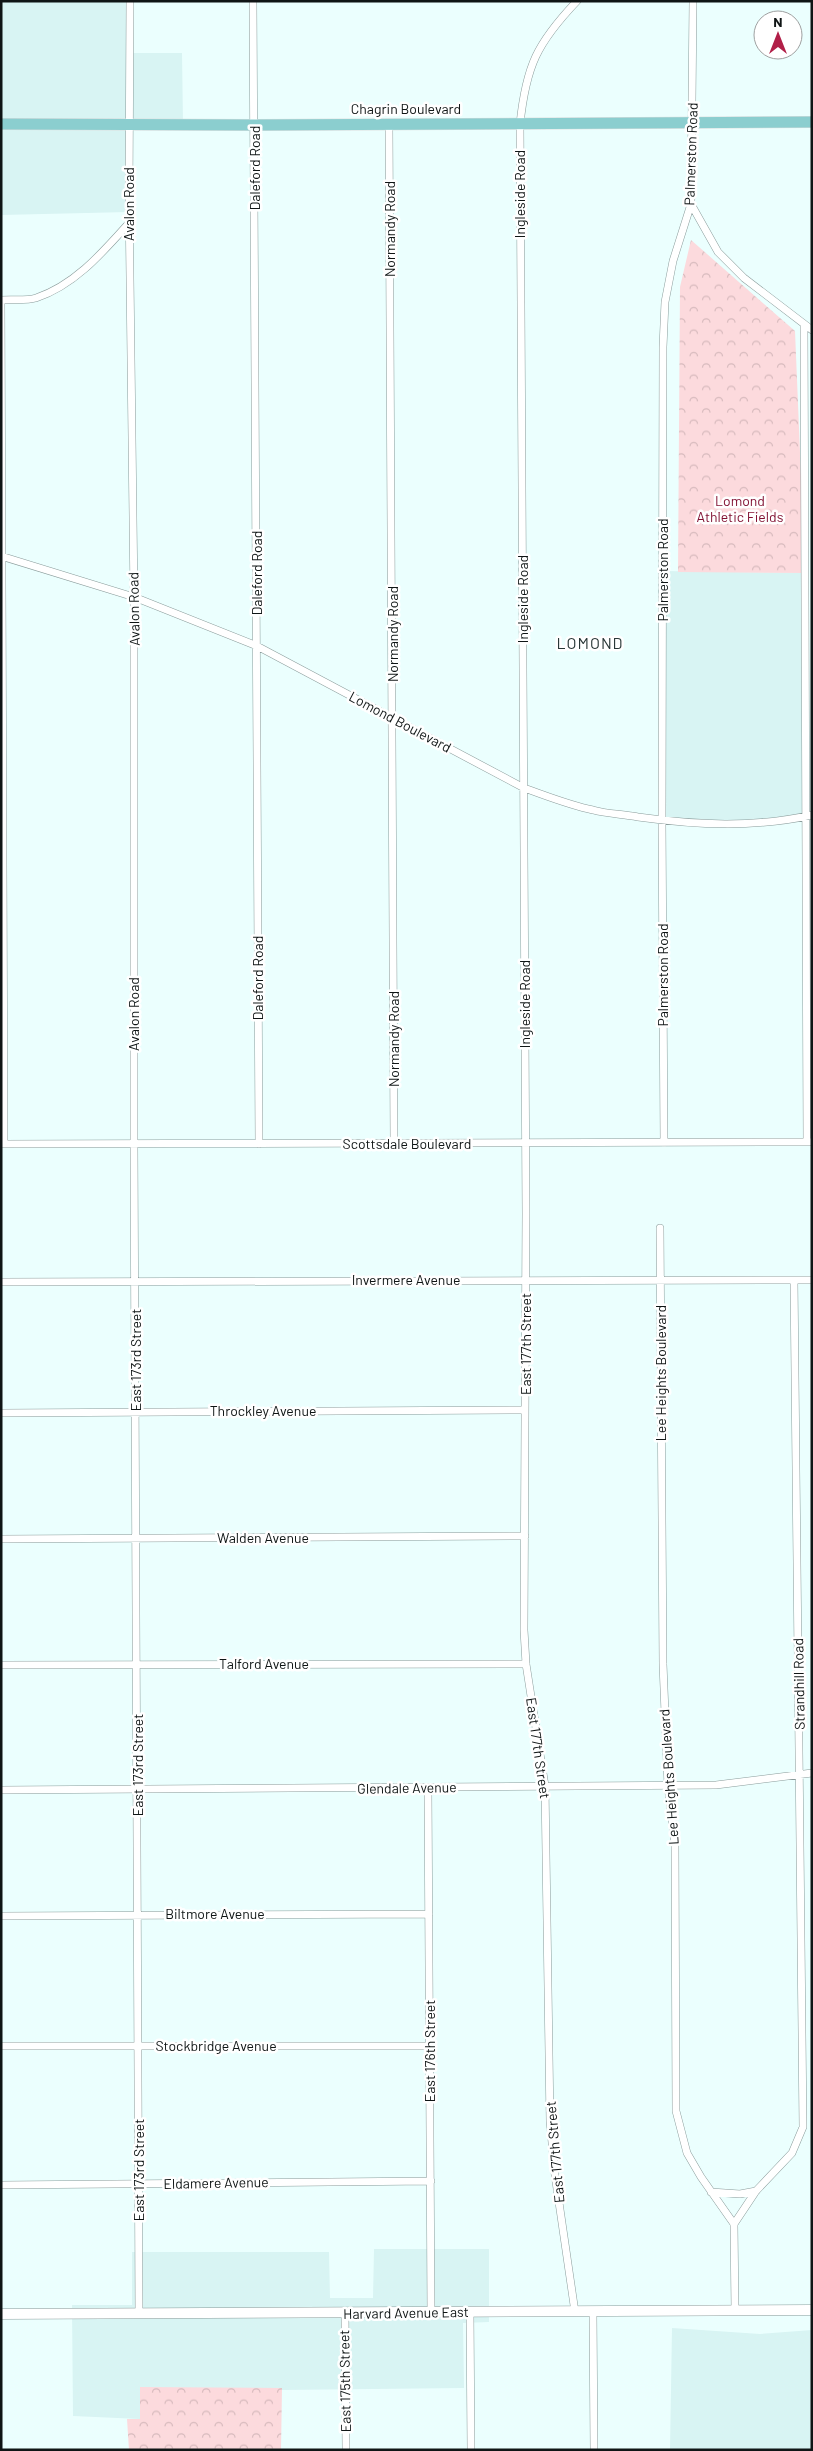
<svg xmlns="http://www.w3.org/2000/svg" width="813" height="2451" viewBox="0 0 813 2451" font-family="Barlow,sans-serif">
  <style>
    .built { fill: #d8f4f3 }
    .forest { fill: url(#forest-crowns) }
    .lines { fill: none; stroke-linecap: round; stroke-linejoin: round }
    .street-casing { stroke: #8a9c9b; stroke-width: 8 }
    .secondary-casing { stroke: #8a9c9b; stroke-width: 11 }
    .primary-casing { stroke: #dddede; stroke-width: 12 }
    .street { stroke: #fff; stroke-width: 7 }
    .secondary { stroke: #fff; stroke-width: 10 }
    .primary { stroke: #8bcecf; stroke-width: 11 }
    .labels { text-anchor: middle; stroke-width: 5; stroke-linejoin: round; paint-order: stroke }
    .street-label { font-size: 14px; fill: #0f1515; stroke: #fff }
    .park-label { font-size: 14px; fill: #7f0d2f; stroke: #fff }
    .quarter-label { font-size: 16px; letter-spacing: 1px; fill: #283737; stroke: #fff }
  </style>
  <defs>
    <pattern id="forest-crowns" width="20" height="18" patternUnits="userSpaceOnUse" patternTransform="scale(1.25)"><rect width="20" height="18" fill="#fcdadd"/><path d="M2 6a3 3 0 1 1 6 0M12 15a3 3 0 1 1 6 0" fill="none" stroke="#d7babd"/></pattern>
  </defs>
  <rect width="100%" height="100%" fill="#ebfffe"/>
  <path class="built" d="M1,1H130L129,53H182L183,124L128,123L129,212L1,215Z
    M663,571L805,573L806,817L730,825L662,820Z
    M374,2249H489V2322L463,2323L464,2388L282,2390V2388H140V2419L73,2416L72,2305H132V2252H329L330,2298H373Z
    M672,2328L760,2334L812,2330V2450H670Z"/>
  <path class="forest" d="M691,240L795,331L805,573L678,572L680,287Z
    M140,2387L282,2388L281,2450H129L127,2419H140Z"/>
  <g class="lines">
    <g class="street-casing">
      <path id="street" d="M130,1L129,198L134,597V1145L139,2313
        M253,1L259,1144
        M389,124L394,1143
        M691,204L718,252L744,278L812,330
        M1,300L4,1144
        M1,300C12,299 26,301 36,298C75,285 103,252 129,223
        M804,325L807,1142
        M1,556L134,597L257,646L524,788C547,796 569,805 593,810C607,814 623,814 638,817C696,825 754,828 812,815
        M664,1143L662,820L663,347L665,302L673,261L691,204L693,1
        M2,1144L811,1142
        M660,1228L663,1664L668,1786L675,1844L676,2111L687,2153L701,2177L734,2224L735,2310
        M1,1282L812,1280
        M1,1413L525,1410
        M1,1539L525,1536
        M1,1665L526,1664
        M428,1789L431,2312
        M1,1790L716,1785L812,1773
        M1,1916L429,1914
        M1,2046H430
        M1,2185L431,2181
        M711,2192L740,2194L756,2191
        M734,2224L756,2191L792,2153L803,2127L794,1280
        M470,2312L471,2450
        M575,2312L555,2175L550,2121L545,1786L526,1664L524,1630L526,1213L520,124C526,66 537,43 577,1
        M593,2312L594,2450
        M345,2313L346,2450"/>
    </g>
    <g class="secondary-casing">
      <path id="secondary" d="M1,2314L812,2310"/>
    </g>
    <g class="primary-casing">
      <path id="primary" d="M1,124L255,125L812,122"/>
    </g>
    <use href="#street" class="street"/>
    <use href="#secondary" class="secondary"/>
    <use href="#primary" class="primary"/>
  </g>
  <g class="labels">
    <g class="street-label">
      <text x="406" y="114">Chagrin Boulevard</text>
      <text transform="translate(691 154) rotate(-88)" y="5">Palmerston Road</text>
      <text transform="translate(255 168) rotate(-90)" y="5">Daleford Road</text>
      <text transform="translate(520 194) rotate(-90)" y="5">Ingleside Road</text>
      <text transform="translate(129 204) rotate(-90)" y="5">Avalon Road</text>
      <text transform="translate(390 229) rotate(-90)" y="5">Normandy Road</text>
      <text transform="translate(663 570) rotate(-90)" y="5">Palmerston Road</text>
      <text transform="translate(257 573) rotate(-90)" y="5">Daleford Road</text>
      <text transform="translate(523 599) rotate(-90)" y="5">Ingleside Road</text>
      <text transform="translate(134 609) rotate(-91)" y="5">Avalon Road</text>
      <text transform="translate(393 634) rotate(-90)" y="5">Normandy Road</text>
      <text transform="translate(400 722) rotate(28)" y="5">Lomond Boulevard</text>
      <text transform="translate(663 975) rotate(-90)" y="5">Palmerston Road</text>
      <text transform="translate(258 978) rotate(-90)" y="5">Daleford Road</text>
      <text transform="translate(525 1004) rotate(-90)" y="5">Ingleside Road</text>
      <text transform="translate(134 1014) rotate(-90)" y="5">Avalon Road</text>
      <text transform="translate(394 1039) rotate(-90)" y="5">Normandy Road</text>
      <text x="407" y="1149">Scottsdale Boulevard</text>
      <text x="406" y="1285">Invermere Avenue</text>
      <text transform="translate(526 1344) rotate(-90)" y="5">East 177th Street</text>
      <text transform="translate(136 1360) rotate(-90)" y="5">East 173rd Street</text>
      <text transform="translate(661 1373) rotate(-90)" y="5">Lee Heights Boulevard</text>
      <text x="263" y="1416">Throckley Avenue</text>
      <text x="263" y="1543">Walden Avenue</text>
      <text x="264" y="1669">Talford Avenue</text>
      <text transform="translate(799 1684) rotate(-91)" y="5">Strandhill Road</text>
      <text transform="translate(538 1748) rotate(82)" y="5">East 177th Street</text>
      <text transform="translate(138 1765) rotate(-90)" y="5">East 173rd Street</text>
      <text transform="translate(669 1777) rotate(-94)" y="5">Lee Heights Boulevard</text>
      <text transform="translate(407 1788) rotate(-1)" y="5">Glendale Avenue</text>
      <text x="215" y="1919">Biltmore Avenue</text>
      <text x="216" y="2051">Stockbridge Avenue</text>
      <text transform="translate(430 2051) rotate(-90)" y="5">East 176th Street</text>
      <text transform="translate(555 2152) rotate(-95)" y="5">East 177th Street</text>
      <text transform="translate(139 2170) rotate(-90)" y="5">East 173rd Street</text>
      <text transform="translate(216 2183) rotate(-1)" y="5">Eldamere Avenue</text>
      <text transform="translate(406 2313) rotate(-1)" y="5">Harvard Avenue East</text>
      <text transform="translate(345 2381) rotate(-91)" y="5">East 175th Street</text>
    </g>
    <g class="park-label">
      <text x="740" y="506">Lomond<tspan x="740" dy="16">Athletic Fields</tspan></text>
    </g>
    <g class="quarter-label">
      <text x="590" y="649">LOMOND</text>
    </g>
  </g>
  <rect width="813" height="2451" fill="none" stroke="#0f1515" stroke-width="5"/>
  <g transform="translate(778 35)"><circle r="24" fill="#ffffff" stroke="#9fa1a1"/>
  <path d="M0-4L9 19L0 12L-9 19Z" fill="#b11f48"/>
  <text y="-8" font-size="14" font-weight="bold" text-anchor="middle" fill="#0f1515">N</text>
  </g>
</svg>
